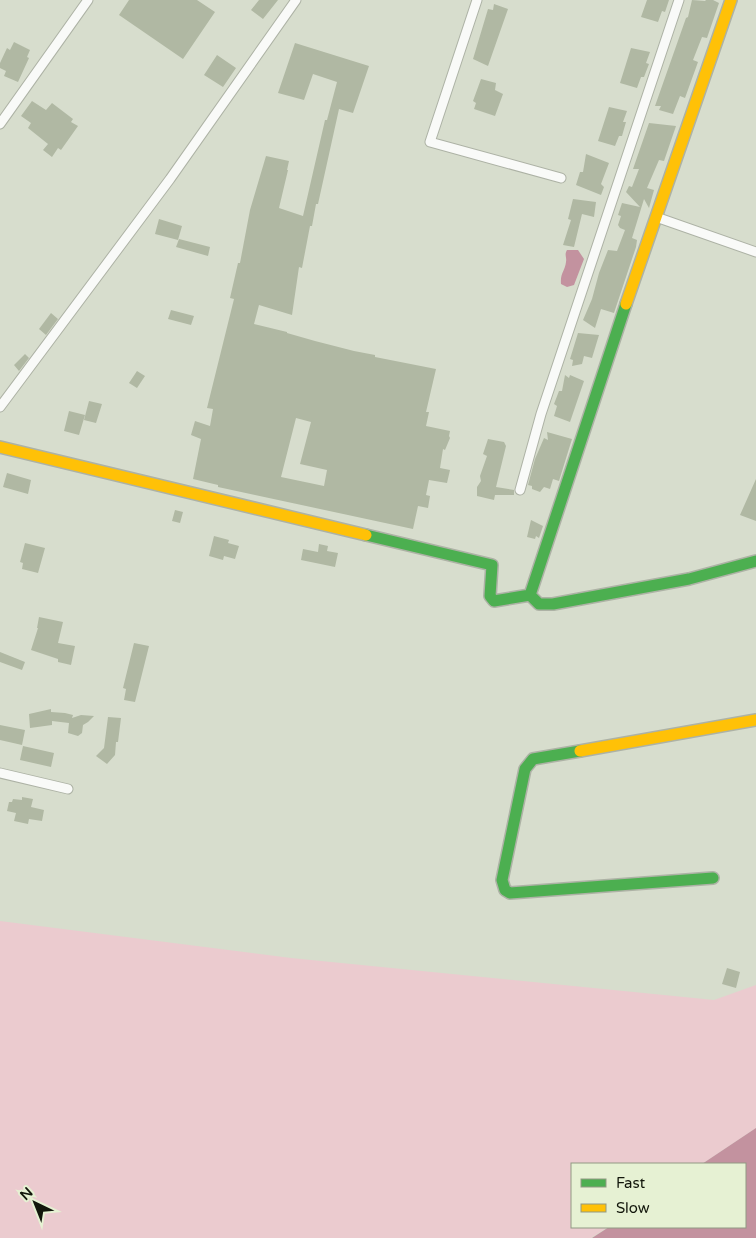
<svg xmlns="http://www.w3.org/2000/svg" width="756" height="1238" viewBox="0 0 756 1238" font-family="'Varela Round',sans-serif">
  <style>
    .green { fill: #ebcbcf }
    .water { fill: #c3929f }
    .building { fill: #b0b8a3; fill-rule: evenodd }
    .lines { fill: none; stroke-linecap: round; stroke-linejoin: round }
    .street-casing { stroke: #adb2a5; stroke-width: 11 }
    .fast-casing { stroke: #adb2a5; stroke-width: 14 }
    .slow-casing { stroke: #adb2a5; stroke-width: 14 }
    .street { stroke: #f9faf8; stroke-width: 9 }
    .fast { stroke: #4caf50; stroke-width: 11 }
    .slow { stroke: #ffc107; stroke-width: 11 }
  </style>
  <rect width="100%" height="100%" fill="#d7ddcd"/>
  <path class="green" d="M0,921L291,958L714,1000L756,985V1128L702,1164H572V1227H608L591,1238H0Z"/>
  <path class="water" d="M567,250H578L584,259L574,285L567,287L561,284C560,273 565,271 566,262C567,257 564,255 567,250Z
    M756,1128V1238H592L609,1227H745V1164H702Z"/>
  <path class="building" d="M129,0H197L215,12L183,59L119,15Z
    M259,0H278L263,19L251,10Z
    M647,0H669L665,12L662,11L658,22L641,17Z
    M692,0L705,1L706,0H713L719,3L707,38L702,37L693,60L698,62L685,98L680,96L673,114L659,110L661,106H655L686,18L688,17Z
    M494,4L508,9L488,66L473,59L488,9L493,10Z
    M14,42L30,50L27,57L29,58L18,82L4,76L6,71L0,68V63L7,48L10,50Z
    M295,43L369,66L353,113L339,109L318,204H316L312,226H310L302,268L299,267L292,315L259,305L254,324L287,332V333L315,341L354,351L375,355V357L436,369L426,412H429L426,426L450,431L449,436L450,438L445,450L443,449L440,468L450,470L447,483L429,480L426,495L430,496L428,508L418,506L413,529L255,495L218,487V485L193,479L201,439L191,435L195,421L210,426L213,409L207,408L234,299L230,298L238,263H240L250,210L266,156L289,161L287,170H288L279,208L303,216L325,120H327L337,82L313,74L304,100L278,93ZM296,418L311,422L300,464L327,470L324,486L281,477Z
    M631,48L650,52L646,63L649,64L644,77H641L637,88L620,83Z
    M217,55L236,68L223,87L204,75Z
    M481,79L496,83L495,90L503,94L495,116L474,109L476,103L473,101Z
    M32,101L46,110L52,103L73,119L71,122L78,126L61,150L58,148L52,157L43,150L48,144L28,128L31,123L21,116Z
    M609,107L627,111L623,122H626L622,136H619L615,146L598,141Z
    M649,123L676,126L664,161L659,160L647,188L654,190L649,208L644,199L632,238L637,240L636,247L614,313L601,309L595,328L583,320L592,299L599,273L608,250L617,251L625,230L620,228L618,225L621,216L618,215L622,203L640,207L626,192L629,186L632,187L639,169H633Z
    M586,154L609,163L601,184L604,187L601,195L576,185L580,172H583Z
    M573,199L596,202L594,217L582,214L574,247L563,245L571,220L568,219Z
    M159,219L182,226L178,240L155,234Z
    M179,239L210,247L208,256L176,247Z
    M171,310L194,316L191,325L168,319Z
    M51,313L58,319L46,335L39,329Z
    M578,333L599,335L592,358L584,356L582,364L572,366L573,360L570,359Z
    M25,354L29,358L19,371L14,365Z
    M137,371L145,376L137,388L129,383Z
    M565,375L569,378L570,375L584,381L570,422L554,416L557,406L554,404L559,391H562Z
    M89,401L102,404L96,423L84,420Z
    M69,411L85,415L79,435L64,431Z
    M547,432L572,439L559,481L553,479L550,489L544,487L540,492L532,489V486L528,485L535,459L544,438L548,440Z
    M488,439L504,442L506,446L496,487L514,490V495H495L494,500L477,496V487L481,481L480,476L487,456L483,454Z
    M7,473L31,480L28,494L3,487Z
    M756,479V521L740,515Z
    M175,510L183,512L180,523L172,521Z
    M531,520L543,526L539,538L536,536L535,539L527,537Z
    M214,536L229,540L228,543L239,546L235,559L224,556L223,560L209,556Z
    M25,543L45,548L38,573L22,569L23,563L20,562Z
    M319,544L328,546L327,551L338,553L335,567L301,560L303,549L318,552Z
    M39,617L63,622L58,643L75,646L71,665L58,662V659L31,650L38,628H37Z
    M134,643L149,646L135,702L124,700L126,689L123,688Z
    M0,652L25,662L22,670L0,662Z
    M51,709V712L65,713L73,715L72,718L81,715L94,716L88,722L83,725L82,733L78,736L68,733L69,723L52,721V725L30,728L29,714Z
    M108,717L121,718L118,742H116L115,755L107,764L96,756L104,748Z
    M0,725L25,730L22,745L0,740Z
    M23,746L54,753L51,767L20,760Z
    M22,797L33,799L31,807L44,810L42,821L29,819L28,824L14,821L16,813L7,811L9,802H12L13,799L22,800Z
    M727,968L740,972L736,988L722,984Z"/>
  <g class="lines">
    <g class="street-casing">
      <path id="street" d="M477,0L430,142L561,178
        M0,124L88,0
        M656,217L756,252
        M0,407L170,179L296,0
        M520,490L541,414L679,0
        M0,773L68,789"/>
    </g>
    <g class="fast-casing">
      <path id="fast" d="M366,535L492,565L490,596L494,601L530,595L539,604H553L689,579L756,561
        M530,595L626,304
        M580,751L533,759L525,769L502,880L505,890L510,893L713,878"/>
    </g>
    <g class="slow-casing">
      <path id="slow" d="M626,304L731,0
        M0,447L366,535
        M580,751L756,720"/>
    </g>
    <use href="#street" class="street"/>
    <use href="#fast" class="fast"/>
    <use href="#slow" class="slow"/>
  </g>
  <rect x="571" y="1163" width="175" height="65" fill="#e6f1d3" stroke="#919983"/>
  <rect x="581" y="1179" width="25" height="8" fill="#4caf50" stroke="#919983"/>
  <text x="616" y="1188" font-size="15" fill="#12160b">Fast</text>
  <rect x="581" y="1204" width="25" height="8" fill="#ffc107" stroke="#919983"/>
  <text x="616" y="1213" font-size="15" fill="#12160b">Slow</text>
  <g transform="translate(35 1203) rotate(317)" stroke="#e6f1d3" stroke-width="4" paint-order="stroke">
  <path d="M0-4L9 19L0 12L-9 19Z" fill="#12160b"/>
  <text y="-8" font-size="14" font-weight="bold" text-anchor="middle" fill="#12160b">N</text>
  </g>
</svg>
